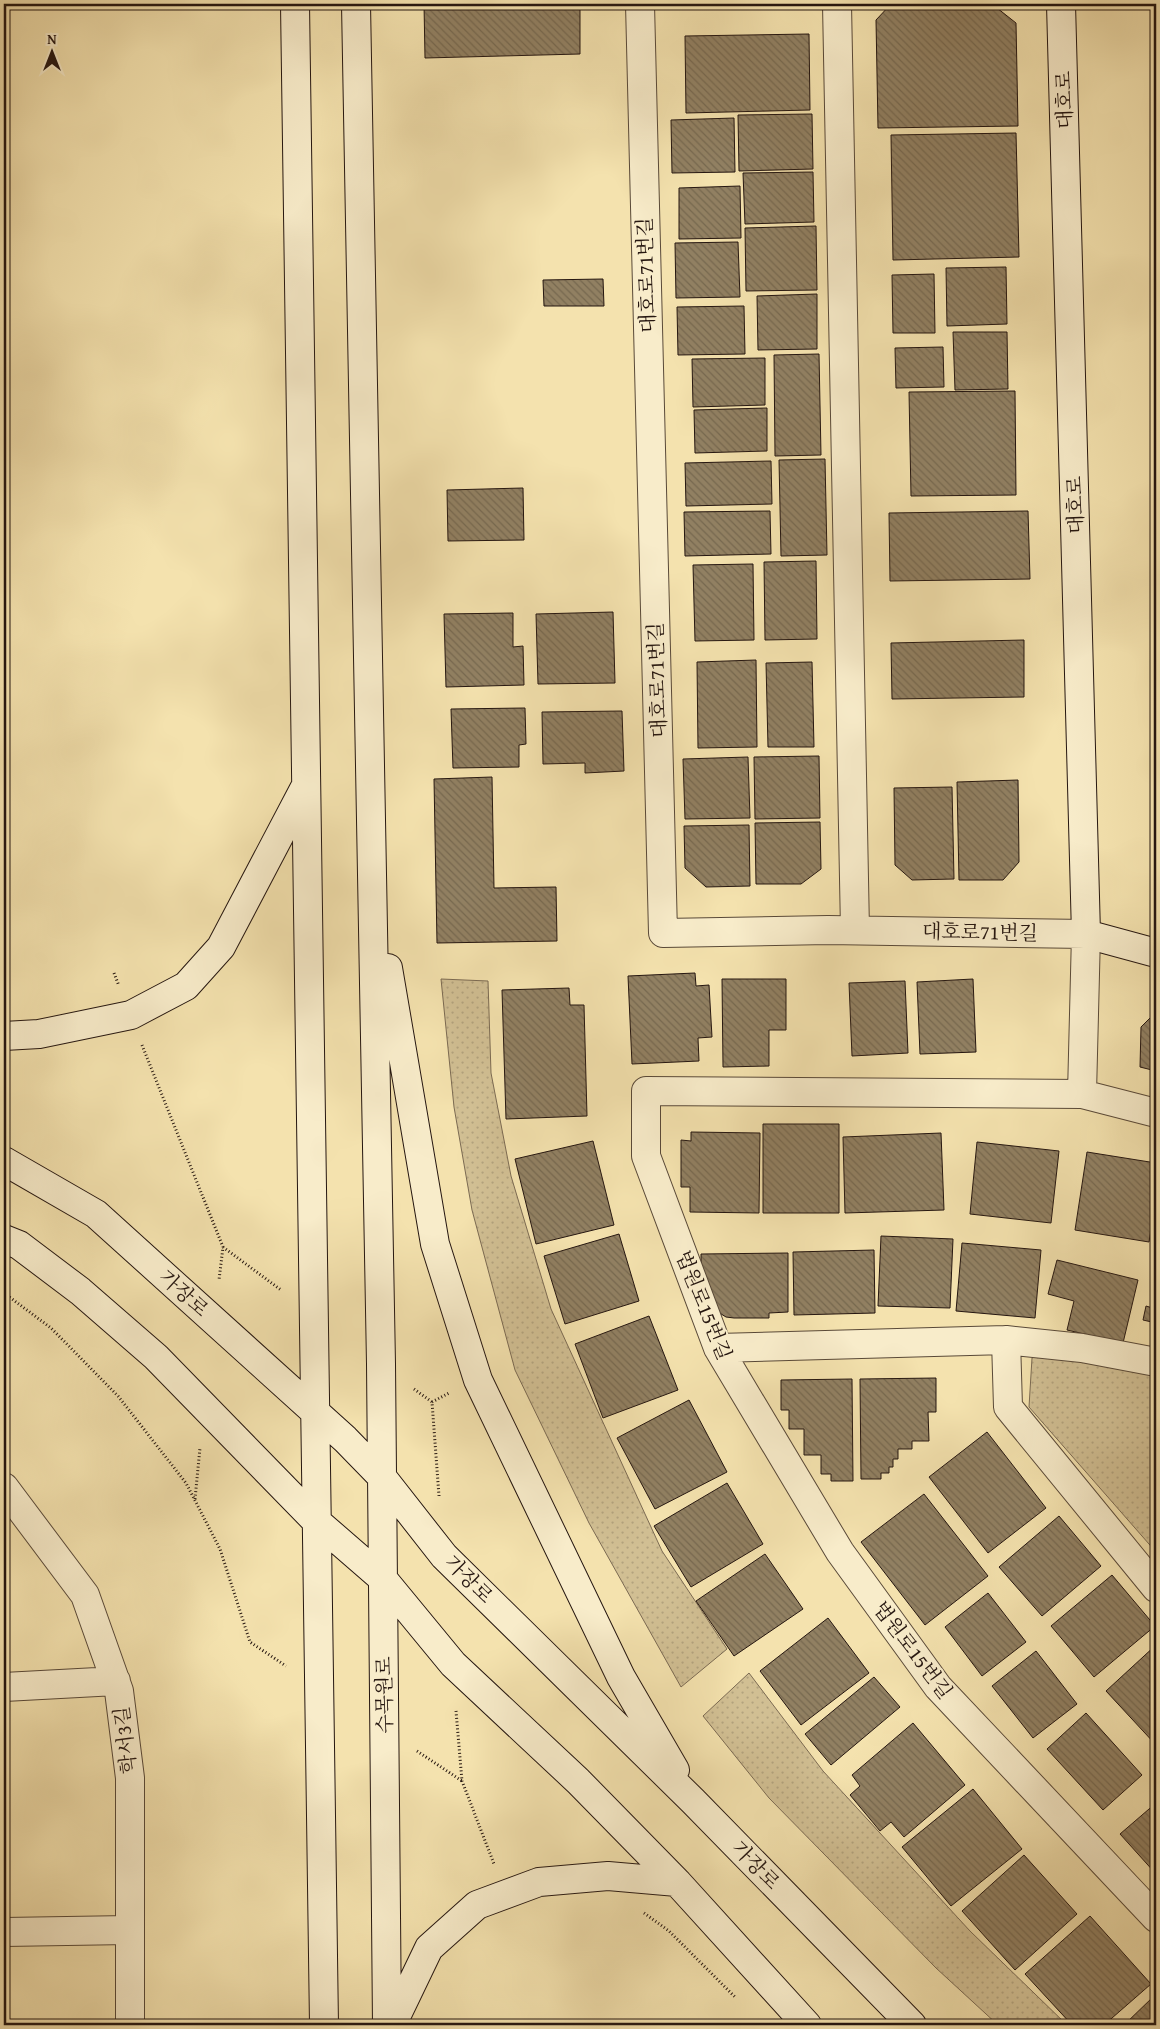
<svg xmlns="http://www.w3.org/2000/svg" width="1160" height="2029" viewBox="0 0 1160 2029" font-family="'Gentium Book Plus','Noto Serif KR',serif">
  <style>
    .green { fill: url(#green-dots); stroke: #7b6a52 }
    .building { fill: url(#building-back-hatch); stroke: #251610 }
    .lines { fill: none; stroke-linecap: round; stroke-linejoin: round }
    .street-casing { stroke: #594938; stroke-width: 30 }
    .secondary-casing { stroke: #251610; stroke-width: 30 }
    .path { stroke: #251610; stroke-width: 3; stroke-dasharray: 1 2.5; stroke-linecap: butt }
    .street { stroke: #f8ecca; stroke-width: 28 }
    .secondary { stroke: #f8ecca; stroke-width: 28 }
    .labels { text-anchor: middle; stroke-width: 4; stroke-linejoin: round; paint-order: stroke }
    .street-label { font-size: 20px; fill: #251610; stroke: #f8ecca }
  </style>
  <defs>
    <pattern id="green-dots" width="8" height="8" patternUnits="userSpaceOnUse" patternTransform="scale(1.25)"><rect width="8" height="8" fill="#d1bf93"/><path d="M2 2h.1M6 6h.1" fill="none" stroke="#b3a37e" stroke-width="1.8" stroke-linecap="round"/></pattern>
    <pattern id="building-back-hatch" width="6" height="6" patternUnits="userSpaceOnUse" patternTransform="scale(1.25)"><rect width="6" height="6" fill="#918062"/><path d="M-1 5l2 2M0 0l6 6M5-1l2 2" fill="none" stroke="#76684f"/></pattern>
  </defs>
  <rect width="100%" height="100%" fill="#f4e2ae"/>
  <filter id="stains"><feTurbulence type="fractalNoise" baseFrequency=".004" numOctaves="4"/><feColorMatrix values="0 0 0 0 .2 0 0 0 0 .09 0 0 0 0 .02 0 0 0 .5 -.17"/></filter>
  <radialGradient id="worn" r=".72"><stop offset=".6" stop-color="#630" stop-opacity="0"/><stop offset="1" stop-color="#630" stop-opacity=".3"/></radialGradient>
  <path class="green" d="M441,979L488,981L491,1073L511,1176L551,1309L662,1551L727,1649L681,1687L589,1523L515,1370L472,1210L454,1107Z
    M1042,1353L1156,1374V1552L1029,1407L1032,1358Z
    M749,1673L823,1771L970,1931L1067,2025H998L936,1968L769,1798L703,1716Z"/>
  <path class="building" d="M424,4H580V54L425,58Z
    M891,4H992L1016,23L1018,126L878,128L876,20Z
    M809,34L810,110L686,113L685,36Z
    M812,114L813,169L739,171L738,115Z
    M734,118L735,172L672,173L671,120Z
    M1016,133L1019,257L893,260L891,135Z
    M813,172L814,222L745,224L743,173Z
    M740,186L741,238L679,239V188Z
    M816,226L817,290L746,291L745,228Z
    M738,242L740,297L676,298L675,243Z
    M1006,267L1007,324L947,326L946,268Z
    M934,274L935,333H893L892,275Z
    M603,279L604,306H544L543,280Z
    M817,294V349L758,350L757,296Z
    M744,306L745,354L678,355L677,307Z
    M953,332H1007L1008,389L955,390Z
    M943,347L944,387L896,388L895,348Z
    M819,354L821,455L775,456L774,355Z
    M765,358V405L693,407L692,359Z
    M1015,391L1016,495L911,496L909,392Z
    M767,408V451L695,453L694,410Z
    M825,459L827,555L781,556L779,460Z
    M771,461L772,504L686,506L685,463Z
    M523,488L524,540L448,541L447,490Z
    M770,511L771,554L685,556L684,512Z
    M1028,511L1030,579L890,581L889,513Z
    M816,561L817,639L765,640L764,562Z
    M753,564L754,640L695,641L693,565Z
    M613,612L615,683L538,684L536,614Z
    M513,613V647L523,646L524,685L446,687L444,614Z
    M1024,640V697L892,699L891,643Z
    M756,660L757,747L698,748L697,662Z
    M812,662L814,747H768L766,663Z
    M525,708L526,744L519,745V767L453,768L451,709Z
    M622,711L624,771L585,773V763L543,764L542,712Z
    M819,756L820,818L755,819L754,757Z
    M748,757L750,818L685,819L683,759Z
    M492,777L494,888L556,887L557,941L437,943L434,779Z
    M1018,780L1019,862L1003,880H959L957,782Z
    M952,787L954,879L912,880L895,865L894,788Z
    M820,822L821,869L801,884H756L755,823Z
    M749,825L750,886L706,887L685,868L684,826Z
    M695,973L696,986L709,985L712,1037L698,1038L699,1061L632,1064L628,976Z
    M722,979H786V1030H769V1066L723,1067Z
    M973,979L976,1052L920,1054L917,982Z
    M905,981L908,1053L852,1056L849,983Z
    M569,988L570,1005H584L587,1116L506,1119L502,990Z
    M1156,1012V1071L1140,1067L1141,1027Z
    M763,1124H839V1213H763Z
    M691,1132L760,1133L759,1213L690,1212V1187H681V1140L691,1141Z
    M941,1133L944,1210L845,1213L843,1137Z
    M593,1141L614,1225L536,1244L515,1159Z
    M977,1142L1059,1151L1051,1223L970,1214Z
    M1087,1152L1156,1163V1198L1149,1242L1075,1230Z
    M619,1234L639,1301L565,1324L544,1256Z
    M881,1236L953,1239L950,1308L878,1306Z
    M962,1243L1041,1250L1035,1318L956,1311Z
    M874,1250L875,1313L794,1315L793,1252Z
    M788,1253V1312L769,1313V1318H734L726,1317L713,1309L701,1282V1254Z
    M1057,1260L1138,1280L1123,1343L1067,1330L1074,1301L1048,1294Z
    M1146,1306L1156,1309V1323L1143,1320Z
    M649,1316L678,1390L603,1418L575,1344Z
    M936,1378V1412H928L929,1441H912V1449H898V1459H893V1467H889V1473H881V1479H861L860,1379Z
    M852,1379L853,1481H831V1474H821V1455H804V1429H789V1410H781V1380Z
    M689,1400L727,1472L655,1509L617,1438Z
    M987,1432L1046,1508L988,1553L929,1477Z
    M727,1483L763,1544L691,1587L654,1526Z
    M924,1494L988,1576L925,1625L861,1542Z
    M1059,1516L1101,1566L1042,1616L999,1567Z
    M765,1554L803,1609L734,1656L696,1601Z
    M1112,1575L1155,1626L1094,1677L1051,1626Z
    M988,1593L1026,1642L982,1676L945,1627Z
    M828,1618L869,1673L801,1725L760,1671Z
    M1156,1645V1745L1106,1691Z
    M1036,1651L1077,1704L1033,1738L992,1686Z
    M874,1677L900,1707L831,1765L805,1734Z
    M1086,1713L1142,1775L1103,1810L1047,1749Z
    M913,1723L965,1785L904,1837L891,1822L880,1831L850,1795L860,1786L852,1775Z
    M973,1789L1022,1849L951,1906L902,1847Z
    M1156,1803V1874L1120,1834Z
    M1024,1855L1077,1914L1015,1970L962,1911Z
    M1090,1916L1151,1984L1104,2025H1072L1025,1974Z
    M1154,1996L1156,1998V2025H1124Z"/>
  <g class="lines">
    <g class="street-casing">
      <path id="street" d="M640,4L663,933L828,930L1086,934L1082,1094
        M837,4L855,930
        M1156,1113L1082,1094L646,1091V1156L718,1348L840,1552L938,1687L1156,1918
        M1006,1340L1008,1407L1156,1588
        M718,1348L1006,1340L1082,1348L1156,1362
        M4,1487L85,1595L119,1691L130,1778V2025
        M4,1687L116,1681
        M4,1932L129,1930"/>
    </g>
    <g class="secondary-casing">
      <path id="secondary" d="M295,4L324,2025
        M356,4L381,1364L387,2025
        M1061,4L1086,934L1156,953
        M388,968L435,1244L478,1380L621,1677L675,1770
        M4,1036L39,1034L131,1015L186,986L221,947L304,789
        M4,1161L96,1214L345,1439L382,1477L444,1556L693,1801L912,2025
        M4,1239L19,1245L80,1291L156,1357L315,1520L383,1579L453,1664L578,1781L677,1882L807,2025
        M392,2025L429,1948L477,1905L539,1882L608,1876L677,1882"/>
    </g>
    <path class="path" d="M114,973L119,986
      M142,1045L223,1247L219,1280
      M223,1247L281,1290
      M4,1293L51,1328L118,1396L186,1483L220,1549L250,1642L286,1666
      M414,1389L432,1402L439,1496
      M432,1402L449,1393
      M195,1499L200,1448
      M456,1711L462,1781L494,1864
      M417,1751L462,1781
      M644,1913L669,1931L735,1997"/>
    <use href="#street" class="street"/>
    <use href="#secondary" class="secondary"/>
  </g>
  <g class="labels">
    <g class="street-label">
      <text transform="translate(1064 100) rotate(-92)" y="7">대호로</text>
      <text transform="translate(646 275) rotate(-92)" y="7">대호로71번길</text>
      <text transform="translate(1075 505) rotate(-92)" y="7">대호로</text>
      <text transform="translate(657 680) rotate(-92)" y="7">대호로71번길</text>
      <text transform="translate(980 932) rotate(1)" y="7">대호로71번길</text>
      <text transform="translate(184 1293) rotate(42)" y="7">가장로</text>
      <text transform="translate(704 1305) rotate(68)" y="7">법원로15번길</text>
      <text transform="translate(469 1579) rotate(45)" y="7">가장로</text>
      <text transform="translate(913 1650) rotate(53)" y="7">법원로15번길</text>
      <text transform="translate(384 1695) rotate(-91)" y="7">수목원로</text>
      <text transform="translate(125 1740) rotate(-97)" y="7">학서3길</text>
      <text transform="translate(756 1865) rotate(46)" y="7">가장로</text>
    </g>
  </g>
  <rect width="1160" height="2029" fill="none" stroke="#f4e2ae" stroke-width="20"/>
  <rect x="5" y="5" width="1150" height="2019" fill="none" stroke="#251610" stroke-width="2.5"/>
  <rect x="10" y="10" width="1140" height="2009" fill="none" stroke="#251610"/>
  <g transform="translate(52 52)" stroke="#f8ecca" stroke-width="4" paint-order="stroke">
  <path d="M0-4L9 19L0 12L-9 19Z" fill="#251610"/>
  <text y="-8" font-size="14" font-weight="bold" text-anchor="middle" fill="#251610">N</text>
  </g>
  <rect width="100%" height="100%" filter="url(#stains)"/>
  <rect width="100%" height="100%" fill="url(#worn)"/>
</svg>
